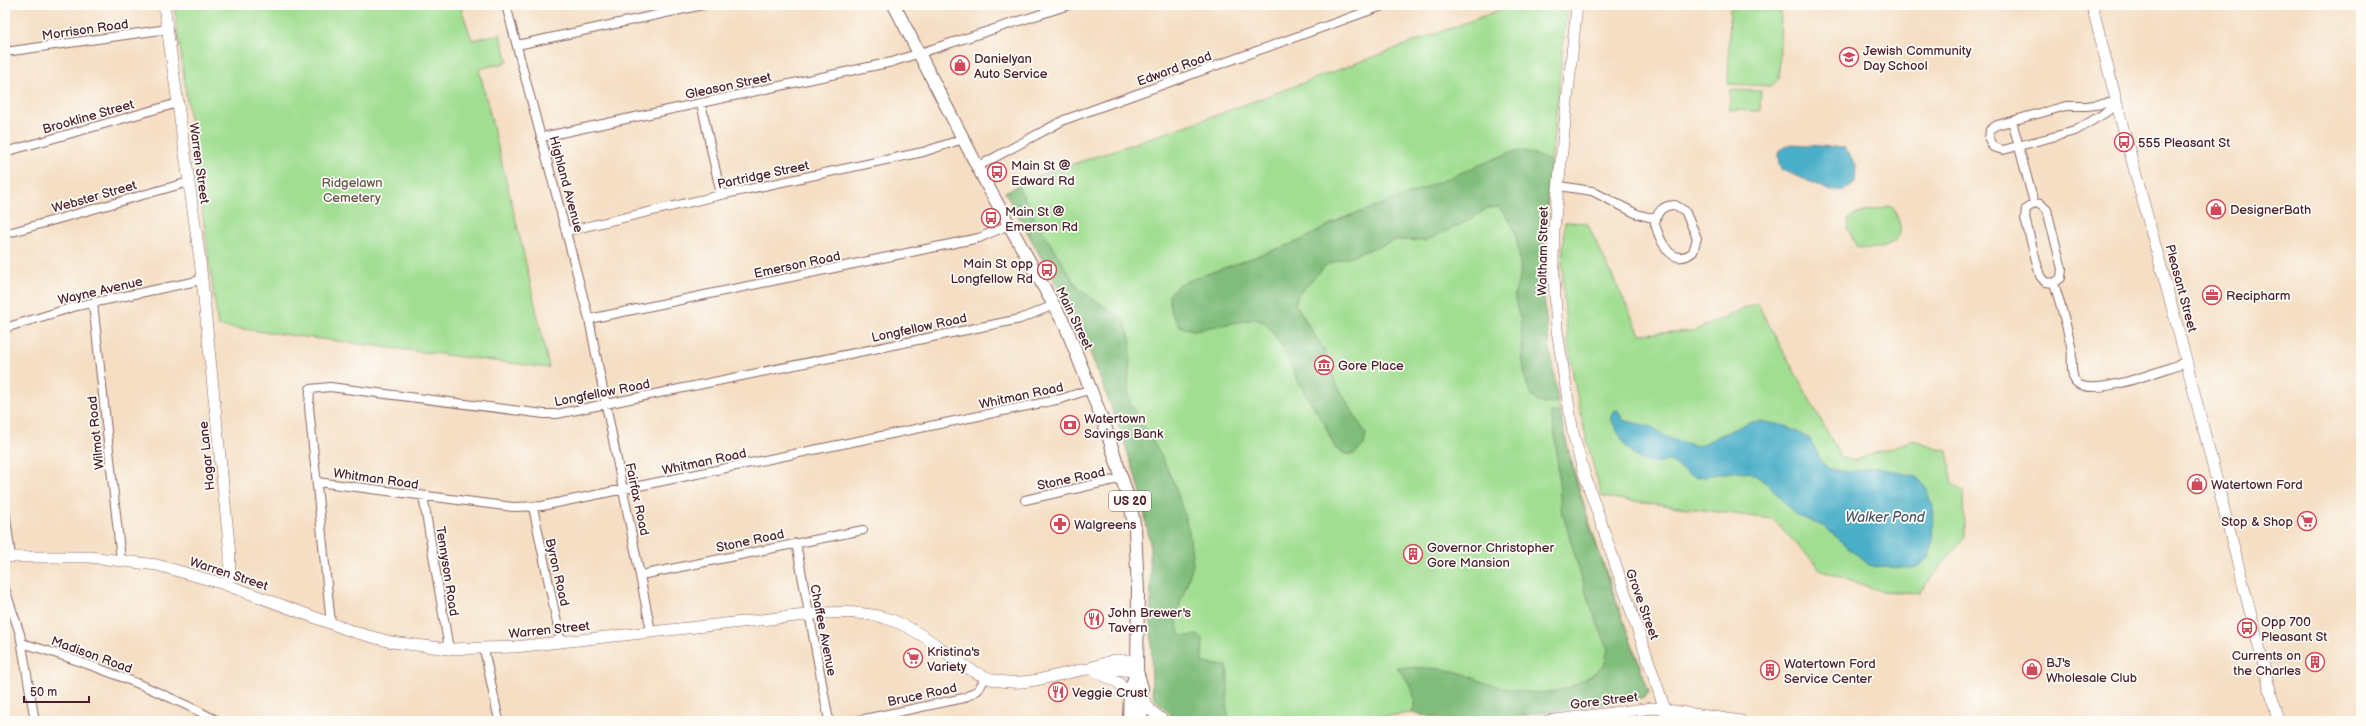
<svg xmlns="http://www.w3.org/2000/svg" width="2366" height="726" viewBox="0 0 2366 726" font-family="'Balsamiq Sans',sans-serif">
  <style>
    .green { fill: #a1de92; stroke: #767e5e }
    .forest { fill: #80bd7c; stroke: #656e54 }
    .water { fill: #48aec7; stroke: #496679 }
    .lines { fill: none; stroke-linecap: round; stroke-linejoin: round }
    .street-casing { stroke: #866260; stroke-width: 10 }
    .secondary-casing { stroke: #866260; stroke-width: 12 }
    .primary-casing { stroke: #866260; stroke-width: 14 }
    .street { stroke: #fff; stroke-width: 8 }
    .secondary { stroke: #fff; stroke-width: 11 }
    .primary { stroke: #fff; stroke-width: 12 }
    .labels { text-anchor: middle; stroke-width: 3.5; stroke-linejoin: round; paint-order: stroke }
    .shield { fill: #fdfcf7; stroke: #806168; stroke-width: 1 }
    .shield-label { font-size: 12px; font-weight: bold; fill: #4a1f2b }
    .street-label { font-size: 13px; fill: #4a1f2b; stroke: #fdfcf7 }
    .poi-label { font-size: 13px; fill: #4a1f2b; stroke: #fdfcf7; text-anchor: start }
    .park-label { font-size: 13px; fill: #64584a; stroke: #fdfcf7 }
    .water-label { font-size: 14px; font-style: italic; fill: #495869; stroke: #fdfcf7 }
  </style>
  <rect width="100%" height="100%" fill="#fdfcf7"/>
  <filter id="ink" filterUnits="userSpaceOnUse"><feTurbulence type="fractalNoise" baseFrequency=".025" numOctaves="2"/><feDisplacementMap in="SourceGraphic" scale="8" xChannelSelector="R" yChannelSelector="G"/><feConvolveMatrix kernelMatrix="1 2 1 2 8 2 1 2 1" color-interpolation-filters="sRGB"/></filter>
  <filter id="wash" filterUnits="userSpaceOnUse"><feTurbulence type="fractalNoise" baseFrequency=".012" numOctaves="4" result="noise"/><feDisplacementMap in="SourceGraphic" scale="16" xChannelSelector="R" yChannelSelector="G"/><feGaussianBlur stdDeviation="0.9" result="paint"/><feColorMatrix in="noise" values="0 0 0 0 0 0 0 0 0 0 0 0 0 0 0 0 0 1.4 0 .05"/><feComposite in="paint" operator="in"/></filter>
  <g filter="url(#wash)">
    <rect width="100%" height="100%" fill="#f5dec3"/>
    <path class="green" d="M174,5H460L472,40L500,34L508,62L479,69L522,246L549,368L218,326Z
      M1513,5H1567C1562,54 1557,103 1552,153C1547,200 1542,246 1544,294C1550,433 1603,562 1649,692L1642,698L1486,721H1455L1412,713L1344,721H1177L1155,699L1152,690L1150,543L1141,493L1121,432L1081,329L1005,192L1038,176L1203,120Z
      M1730,8L1781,11L1779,79L1771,86L1728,84Z
      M1730,90L1761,91L1760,111L1729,110Z
      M1889,206L1894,209C1896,215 1902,226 1900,233C1896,247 1870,251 1858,247L1848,230L1849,218L1854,215Z
      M1565,222L1587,223L1640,334L1694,331L1757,303L1841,457L1853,461L1913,440L1947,451L1953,484L1963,492L1964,538L1919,593L1881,591L1822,571L1773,519L1602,497C1578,415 1555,307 1565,222Z"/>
    <path class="forest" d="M1525,151L1551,161C1547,206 1541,250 1544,295C1546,331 1553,366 1558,401C1516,419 1524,343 1521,322C1519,312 1514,303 1515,292C1515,288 1518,285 1519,281C1522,271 1519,251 1517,241C1515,227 1508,217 1498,207L1488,208L1468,221L1425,241L1396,240L1326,265L1298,295L1295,303L1324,350L1335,382L1366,434L1364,445L1354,454H1346L1335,448L1324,423L1301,387L1281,345L1266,323L1256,319L1194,330L1185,328L1179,325L1171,312L1169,295L1179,284L1302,240L1340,219L1400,198L1511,152Z
      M1018,186L1035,219L1079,289L1124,320L1131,341L1128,391L1130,403L1161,455L1175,486L1189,531L1193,565L1177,613L1178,630L1182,636L1197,635L1203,639L1202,663L1227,666C1230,685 1225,703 1229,721H1177L1155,699L1152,690L1150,543L1141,493L1121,432L1081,329L1005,192Z
      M1560,412C1577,508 1617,600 1649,692L1642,698L1486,721H1455L1412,713C1419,694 1408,680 1396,667C1416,668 1438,667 1457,672C1468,674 1478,681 1489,684C1537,697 1563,698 1604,666L1608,649L1589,603L1561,508L1556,443L1551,413Z"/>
    <path class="water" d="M1793,144L1845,148L1856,165L1855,182L1845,190L1831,191L1783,170L1779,165L1778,154L1785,146Z
      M1618,410L1623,420L1652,427L1670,439L1698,446L1749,422L1761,421L1786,426L1810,439L1821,461L1829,469L1850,472L1877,467L1917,477L1928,490L1933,506L1932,544L1929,557L1921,565L1913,568L1878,567L1869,565L1825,527L1796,515L1770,486L1752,473L1739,471L1699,477L1688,474L1672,462C1665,460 1660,464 1653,463C1628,459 1623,440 1611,420L1614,411Z"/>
  </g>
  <g filter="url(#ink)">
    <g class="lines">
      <g class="street-casing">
        <path id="street" d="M506,5L589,319L651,631
          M517,45L703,5
          M5,52L168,29
          M701,103L721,195
          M2109,103L2118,105L2075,131L2003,150L1993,147L1989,139L1990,130L1997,125L2066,106H2087Z
          M2012,121L2034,203
          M542,137L892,62L1069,5
          M5,152L178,103
          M977,167L1064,120L1385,5
          M1559,186L1592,191L1637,214L1656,219
          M2034,203L2041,204L2047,210L2062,269L2061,278L2054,283L2045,282L2040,276L2025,218L2026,209Z
          M1675,205L1685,211L1697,238L1693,252C1672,269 1660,241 1655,224C1656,212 1663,205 1675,205Z
          M567,231L721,195L923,152L963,139
          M5,234L189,182
          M2054,283C2060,304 2067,325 2071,346C2073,356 2070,370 2074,379C2085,403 2167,367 2187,362
          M93,303L121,560
          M589,319L979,238L1009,225
          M5,328L77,306L202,280
          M317,482L513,507L542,506L1061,399L1091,389
          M423,496L449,649
          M1025,500L1123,478
          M533,507L561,642
          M5,510L11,557
          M796,543L829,721
          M641,575L863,530
          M5,589L20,634L35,721
          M331,624L309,407L310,389L330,387L544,414H557L1020,319L1054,305
          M22,643C90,663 155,688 218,721
          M484,649L499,721
          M855,721L964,698L978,690L986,677"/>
      </g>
      <g class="secondary-casing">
        <path id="secondary" d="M164,5L200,260L230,554L229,585
          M1577,5L1554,228L1553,260L1557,330L1573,433L1584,473L1669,721
          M2092,5L2121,120L2179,333L2278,721
          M5,557H89L157,565L224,584L354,632L391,642L449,649L515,647L824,613C874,610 900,618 940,648C957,660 974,675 995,680C1025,688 1058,673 1088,669C1104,668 1121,670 1137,671
          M1093,667L1114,660H1137
          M1097,672L1119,683L1130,698
          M1143,699L1150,710L1164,721
          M1547,721L1653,708L1741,721"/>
      </g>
      <g class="primary-casing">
        <path id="primary" d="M894,5L987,185L1066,327L1106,429L1130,504L1135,529L1138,591L1137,671L1142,688L1141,721
          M1129,721L1130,690L1137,671"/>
      </g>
      <use href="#street" class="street"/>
      <use href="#secondary" class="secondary"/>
      <use href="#primary" class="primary"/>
    </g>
  </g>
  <defs>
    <g id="school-ring" transform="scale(1)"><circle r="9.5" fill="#fdfcf7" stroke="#d1495b" stroke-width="1.5"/><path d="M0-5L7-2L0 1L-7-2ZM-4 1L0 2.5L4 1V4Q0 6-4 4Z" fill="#d1495b"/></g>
    <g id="shop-ring" transform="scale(1)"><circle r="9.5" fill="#fdfcf7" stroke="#d1495b" stroke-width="1.5"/><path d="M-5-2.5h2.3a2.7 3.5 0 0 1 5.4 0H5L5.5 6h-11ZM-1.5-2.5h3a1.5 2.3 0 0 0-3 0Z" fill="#d1495b"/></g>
    <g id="bus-ring" transform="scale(1)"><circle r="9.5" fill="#fdfcf7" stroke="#d1495b" stroke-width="1.5"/><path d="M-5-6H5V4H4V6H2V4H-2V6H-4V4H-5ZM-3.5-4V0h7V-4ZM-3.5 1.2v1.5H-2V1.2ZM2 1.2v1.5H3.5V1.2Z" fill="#d1495b"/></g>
    <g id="office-ring" transform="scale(1)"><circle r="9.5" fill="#fdfcf7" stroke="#d1495b" stroke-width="1.5"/><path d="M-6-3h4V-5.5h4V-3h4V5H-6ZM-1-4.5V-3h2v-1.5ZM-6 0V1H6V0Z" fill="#d1495b"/></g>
    <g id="museum-ring" transform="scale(1)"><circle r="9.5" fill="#fdfcf7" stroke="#d1495b" stroke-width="1.5"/><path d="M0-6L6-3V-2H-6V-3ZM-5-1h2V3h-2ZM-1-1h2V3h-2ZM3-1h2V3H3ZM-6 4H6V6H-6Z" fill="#d1495b"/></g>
    <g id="bank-ring" transform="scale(1)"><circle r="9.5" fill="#fdfcf7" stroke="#d1495b" stroke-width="1.5"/><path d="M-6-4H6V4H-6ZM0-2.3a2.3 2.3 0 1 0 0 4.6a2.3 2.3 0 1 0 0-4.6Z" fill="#d1495b"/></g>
    <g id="supermarket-ring" transform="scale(1)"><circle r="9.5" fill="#fdfcf7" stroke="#d1495b" stroke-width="1.5"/><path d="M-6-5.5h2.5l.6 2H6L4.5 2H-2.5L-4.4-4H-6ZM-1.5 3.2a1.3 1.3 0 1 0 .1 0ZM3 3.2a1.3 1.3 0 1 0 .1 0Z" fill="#d1495b"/></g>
    <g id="pharmacy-ring" transform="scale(1)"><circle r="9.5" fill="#fdfcf7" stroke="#d1495b" stroke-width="1.5"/><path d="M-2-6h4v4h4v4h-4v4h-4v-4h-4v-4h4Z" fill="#d1495b"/></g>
    <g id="building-ring" transform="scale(1)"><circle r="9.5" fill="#fdfcf7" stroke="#d1495b" stroke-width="1.5"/><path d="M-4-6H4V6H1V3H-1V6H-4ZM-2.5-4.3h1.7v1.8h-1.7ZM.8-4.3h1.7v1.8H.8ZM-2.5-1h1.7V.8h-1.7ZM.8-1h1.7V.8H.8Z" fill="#d1495b"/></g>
    <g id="restaurant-ring" transform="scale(1)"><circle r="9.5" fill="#fdfcf7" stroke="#d1495b" stroke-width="1.5"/><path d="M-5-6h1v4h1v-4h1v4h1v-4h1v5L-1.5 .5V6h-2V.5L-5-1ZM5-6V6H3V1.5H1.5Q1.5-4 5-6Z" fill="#d1495b"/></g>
  </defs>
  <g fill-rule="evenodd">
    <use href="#school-ring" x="1849" y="57"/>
    <use href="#shop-ring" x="960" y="65"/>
    <use href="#bus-ring" x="2124" y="142"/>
    <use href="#bus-ring" x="997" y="172"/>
    <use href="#shop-ring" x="2216" y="209"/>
    <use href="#bus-ring" x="991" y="218"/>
    <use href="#bus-ring" x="1047" y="270"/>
    <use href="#office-ring" x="2212" y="295"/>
    <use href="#museum-ring" x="1324" y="365"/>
    <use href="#bank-ring" x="1070" y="425"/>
    <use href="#shop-ring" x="2197" y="484"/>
    <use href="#supermarket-ring" x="2307" y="521"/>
    <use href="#pharmacy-ring" x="1060" y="524"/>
    <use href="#building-ring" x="1413" y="554"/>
    <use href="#restaurant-ring" x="1094" y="619"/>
    <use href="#bus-ring" x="2247" y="628"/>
    <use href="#supermarket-ring" x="913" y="658"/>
    <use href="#building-ring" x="2315" y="662"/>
    <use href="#shop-ring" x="2032" y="669"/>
    <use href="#building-ring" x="1770" y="670"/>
    <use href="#restaurant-ring" x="1058" y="692"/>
  </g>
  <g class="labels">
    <rect class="shield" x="1109" y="491" width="42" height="20" rx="3"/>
    <g class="shield-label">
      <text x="1130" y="505">US 20</text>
    </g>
    <g class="street-label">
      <text transform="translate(85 29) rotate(-8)" y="5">Morrison Road</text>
      <text transform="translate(1174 68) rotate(-20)" y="5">Edward Road</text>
      <text transform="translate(728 85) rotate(-12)" y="5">Gleason Street</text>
      <text transform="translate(88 116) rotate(-16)" y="5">Brookline Street</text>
      <text transform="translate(200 163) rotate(82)" y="5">Warren Street</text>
      <text transform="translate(763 174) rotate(-12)" y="5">Partridge Street</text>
      <text transform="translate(567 184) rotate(75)" y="5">Highland Avenue</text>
      <text transform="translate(94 196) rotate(-16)" y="5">Webster Street</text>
      <text transform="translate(1542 251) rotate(-89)" y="5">Waltham Street</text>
      <text transform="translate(797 264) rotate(-12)" y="5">Emerson Road</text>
      <text transform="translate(2182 288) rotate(75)" y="5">Pleasant Street</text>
      <text transform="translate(100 290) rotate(-13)" y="5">Wayne Avenue</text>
      <text transform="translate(1075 318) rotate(64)" y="5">Main Street</text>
      <text transform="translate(919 327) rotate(-12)" y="5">Longfellow Road</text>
      <text transform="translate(602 392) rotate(-11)" y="5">Longfellow Road</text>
      <text transform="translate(1021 395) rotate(-12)" y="5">Whitman Road</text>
      <text transform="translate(95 433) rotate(-96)" y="5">Wilmot Road</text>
      <text transform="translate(206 456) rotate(-96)" y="5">Hagar Lane</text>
      <text transform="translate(704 461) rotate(-12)" y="5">Whitman Road</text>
      <text transform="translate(376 478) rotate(8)" y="5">Whitman Road</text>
      <text transform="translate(1071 478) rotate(-12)" y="5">Stone Road</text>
      <text transform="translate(638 499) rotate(78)" y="5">Fairfax Road</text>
      <text transform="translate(750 540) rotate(-12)" y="5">Stone Road</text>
      <text transform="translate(448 571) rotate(81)" y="5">Tennyson Road</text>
      <text transform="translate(558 572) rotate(77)" y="5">Byron Road</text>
      <text transform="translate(229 573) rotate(18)" y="5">Warren Street</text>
      <text transform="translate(1643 604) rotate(70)" y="5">Grove Street</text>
      <text transform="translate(549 629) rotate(-6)" y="5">Warren Street</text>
      <text transform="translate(824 630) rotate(79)" y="5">Chaffee Avenue</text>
      <text transform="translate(92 654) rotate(20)" y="5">Madison Road</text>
      <text transform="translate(922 694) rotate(-12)" y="5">Bruce Road</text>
      <text transform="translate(1604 700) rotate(-7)" y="5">Gore Street</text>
    </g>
    <g class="poi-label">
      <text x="1863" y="55">Jewish Community<tspan x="1863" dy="15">Day School</tspan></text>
      <text x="974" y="63">Danielyan<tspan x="974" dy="15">Auto Service</tspan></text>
      <text x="2138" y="147">555 Pleasant St</text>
      <text x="1011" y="170">Main St @<tspan x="1011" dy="15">Edward Rd</tspan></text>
      <text x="2230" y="214">DesignerBath</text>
      <text x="1005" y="216">Main St @<tspan x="1005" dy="15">Emerson Rd</tspan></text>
      <text x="1033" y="268" text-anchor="end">Main St opp<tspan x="1033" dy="15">Longfellow Rd</tspan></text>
      <text x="2226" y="300">Recipharm</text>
      <text x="1338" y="370">Gore Place</text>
      <text x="1084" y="423">Watertown<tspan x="1084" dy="15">Savings Bank</tspan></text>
      <text x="2211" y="489">Watertown Ford</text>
      <text x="2293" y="526" text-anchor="end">Stop &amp; Shop</text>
      <text x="1074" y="529">Walgreens</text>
      <text x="1427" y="552">Governor Christopher<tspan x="1427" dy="15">Gore Mansion</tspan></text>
      <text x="1108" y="617">John Brewer's<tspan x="1108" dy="15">Tavern</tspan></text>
      <text x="2261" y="626">Opp 700<tspan x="2261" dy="15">Pleasant St</tspan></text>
      <text x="927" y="656">Kristina's<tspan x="927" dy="15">Variety</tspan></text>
      <text x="2301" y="660" text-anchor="end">Currents on<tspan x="2301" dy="15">the Charles</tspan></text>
      <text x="2046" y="667">BJ's<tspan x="2046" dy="15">Wholesale Club</tspan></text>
      <text x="1784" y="668">Watertown Ford<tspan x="1784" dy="15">Service Center</tspan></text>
      <text x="1072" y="697">Veggie Crust</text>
    </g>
    <g class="park-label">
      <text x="352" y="187">Ridgelawn<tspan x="352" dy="15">Cemetery</tspan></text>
    </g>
    <g class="water-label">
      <text x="1885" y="522">Walker Pond</text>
    </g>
  </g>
  <rect width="2366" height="726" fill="none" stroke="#fdfcf7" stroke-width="20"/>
  <path d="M24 696v6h65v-6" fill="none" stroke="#4a1f2b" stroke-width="2"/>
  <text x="30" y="696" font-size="12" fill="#4a1f2b" stroke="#fdfcf7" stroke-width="3" paint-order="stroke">50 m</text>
</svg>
